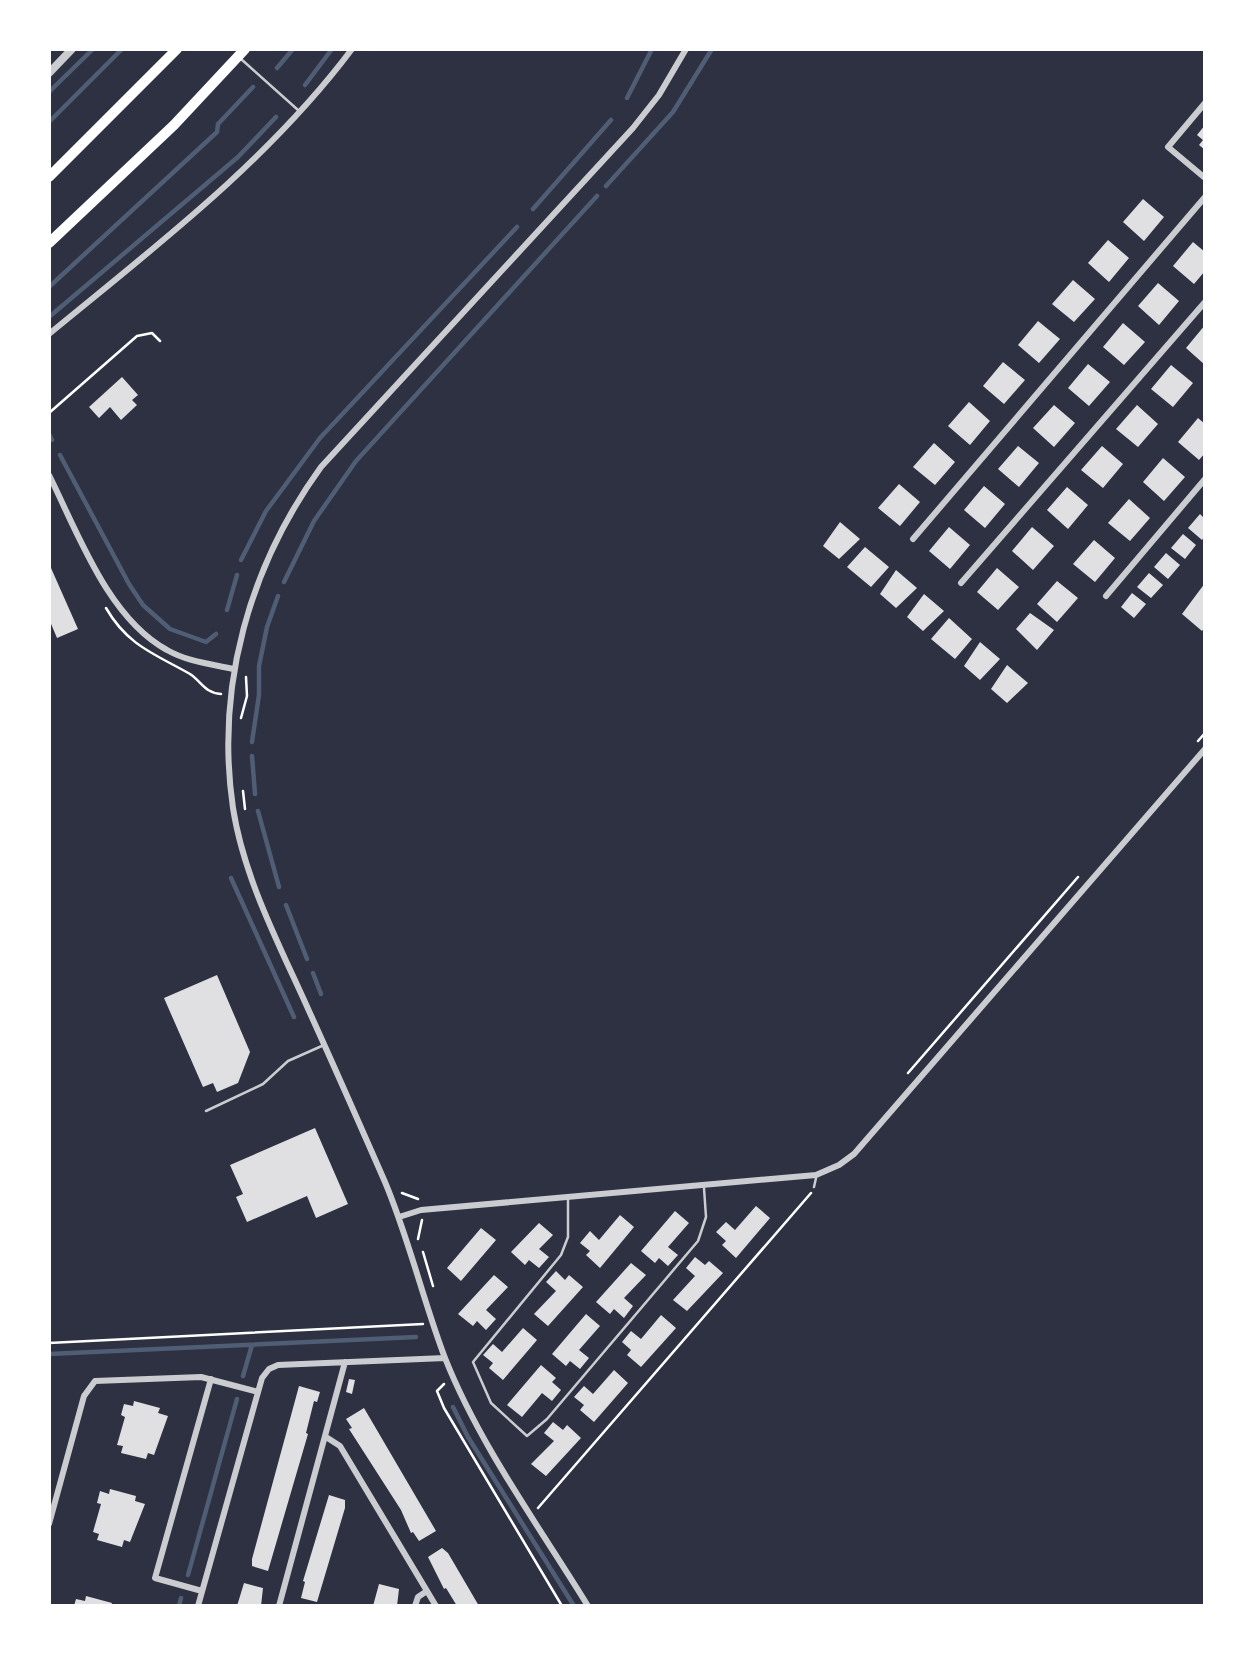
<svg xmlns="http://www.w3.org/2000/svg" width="1254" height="1655" viewBox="0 0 1254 1655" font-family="Signika,sans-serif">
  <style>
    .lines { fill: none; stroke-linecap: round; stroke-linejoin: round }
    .stream { stroke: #4f5d75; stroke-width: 4.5 }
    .building { fill: #e0e0e3 }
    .path { stroke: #fff; stroke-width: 2.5 }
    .service { stroke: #caccd0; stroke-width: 2.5 }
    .minor { stroke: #caccd0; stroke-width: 6 }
    .tertiary { stroke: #caccd0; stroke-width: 8 }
    .motorway { stroke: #fff; stroke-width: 10 }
  </style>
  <rect width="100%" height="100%" fill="#2d3142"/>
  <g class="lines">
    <path class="stream" d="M277,68L293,49
      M305,85L332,49
      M49,92L93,49
      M627,98L652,49
      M49,122L122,49
      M606,186L673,112L712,49
      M533,209L611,120
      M49,287L217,132L218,124L253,87
      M49,317L238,157L276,117
      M49,434L52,440
      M60,455L129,584L143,605L170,629L206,642L216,634
      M241,560L266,511L320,438L517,227
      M284,582L314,521L356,461L597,196
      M227,610L237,575
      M252,742L259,695V666L267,627L278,596
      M252,756L255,794
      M258,811L279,887
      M231,878L294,1017
      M286,905L307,959
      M313,973L321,994
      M49,1354L416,1337
      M243,1376L252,1345
      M453,1407L468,1437L574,1606
      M188,1575L237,1399
      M179,1606L181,1598"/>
  </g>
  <path class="building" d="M1205,125V150L1199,145L1203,140L1197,135Z
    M1143,199L1164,217L1144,241L1123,222Z
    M1108,240L1129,258L1109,282L1088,263Z
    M1193,242L1205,252V271L1194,284L1173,266Z
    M1073,280L1095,299L1074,322L1052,304Z
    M1158,283L1179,301L1159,325L1138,306Z
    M1038,321L1060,339L1039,363L1018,345Z
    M1123,323L1145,342L1124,365L1103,347Z
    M1205,325V365L1186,348Z
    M1003,362L1025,380L1004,404L983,386Z
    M1088,364L1110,382L1089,406L1068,388Z
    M1171,365L1193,383L1173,407L1151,389Z
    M122,377L138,395L132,400L137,405L121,420L110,407L99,418L89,407Z
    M969,402L990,421L970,445L948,426Z
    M1054,405L1075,423L1054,447L1033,428Z
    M1137,405L1158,424L1138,447L1116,429Z
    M1198,418L1205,424V453L1199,460L1178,442Z
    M934,443L955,462L935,485L913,467Z
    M1018,446L1039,463L1019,487L998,469Z
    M1102,446L1123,464L1103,488L1081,470Z
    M1163,458L1185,477L1164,501L1143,482Z
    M899,484L920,502L900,526L878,508Z
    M984,486L1005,504L985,528L964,510Z
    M1067,487L1088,505L1068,529L1047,510Z
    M1129,499L1150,518L1130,541L1108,523Z
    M1200,514L1205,519V535L1202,540L1188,528Z
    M840,522L860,539L839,559L823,546Z
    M949,527L970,545L950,569L929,551Z
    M1032,527L1054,546L1033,570L1012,551Z
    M1183,534L1196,545L1185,559L1171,548Z
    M1094,540L1115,558L1095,582L1073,564Z
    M865,547L889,567L871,587L847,567Z
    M1166,553L1180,565L1168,579L1154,567Z
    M51,568L78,629L57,638L49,619Z
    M997,568L1019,587L998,610L977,592Z
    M896,570L917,588L896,608L880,594Z
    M1149,573L1163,585L1151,598L1137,587Z
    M1057,581L1078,598L1057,622L1037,604Z
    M1205,583V627L1202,631L1182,614Z
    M1132,593L1146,604L1134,618L1121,607Z
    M924,594L944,611L923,631L907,617Z
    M1030,613L1054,630L1037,650L1016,629Z
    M949,618L972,639L955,659L931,639Z
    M980,642L1000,659L980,680L964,666Z
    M1007,665L1028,683L1007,703L991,689Z
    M217,975L250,1052L238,1083L217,1092L213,1083L203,1087L164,998Z
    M315,1128L348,1204L316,1218L307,1196L247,1222L236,1197L243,1194L230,1165Z
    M756,1206L770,1218L736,1258L722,1245L726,1241L716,1232L726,1222L735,1230Z
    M675,1211L689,1223L668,1247L678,1255L668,1266L659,1258L655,1263L641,1251Z
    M620,1215L634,1227L600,1268L586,1255L590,1251L580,1243L590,1231L599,1240Z
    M539,1223L553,1235L539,1249L549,1257L539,1268L529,1260L525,1265L511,1252Z
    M481,1228L496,1240L461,1281L447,1268Z
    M695,1257L705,1265L709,1261L723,1273L687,1311L673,1300L695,1276L686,1268Z
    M631,1263L646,1275L624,1298L633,1306L624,1318L614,1309L610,1314L596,1302Z
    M556,1271L565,1280L569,1275L583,1287L548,1326L534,1314L556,1291L546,1282Z
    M494,1275L508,1287L486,1310L496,1319L486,1330L477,1321L473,1326L458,1314Z
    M586,1314L600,1326L579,1350L589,1358L580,1369L570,1361L566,1366L552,1354Z
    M661,1315L676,1328L641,1367L627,1355L631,1350L622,1342L631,1331L641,1339Z
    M523,1328L537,1340L503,1380L489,1368L493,1363L483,1355L493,1344L502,1352Z
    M541,1365L556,1378L552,1382L561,1390L552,1401L542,1393L522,1417L507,1405Z
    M614,1370L628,1383L594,1422L580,1410L584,1405L574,1397L584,1386L593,1394Z
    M349,1379L355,1380L352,1394L346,1392Z
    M299,1386L320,1392L317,1402L314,1401L306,1433L308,1434L268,1571L252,1566V1559Z
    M134,1401L160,1408L158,1413L168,1416L154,1455L148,1453L146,1459L121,1453L123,1446L117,1445L125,1417L121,1415L124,1404L133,1406Z
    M364,1408L436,1531L419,1541L413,1532L411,1533L401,1510L349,1429L352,1428L346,1419Z
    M553,1422L563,1430L567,1425L581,1438L546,1476L531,1464L554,1441L544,1433Z
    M110,1489L136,1496L135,1501L145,1504L130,1542L124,1540L122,1547L97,1540L99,1534L93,1532L101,1504L97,1503L100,1491L109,1494Z
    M329,1495L345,1500V1508L317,1602L301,1598L305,1582L303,1581Z
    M442,1548L448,1553L479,1606H457L446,1588L444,1589L428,1557Z
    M244,1583L263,1588L261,1606H237Z
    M379,1584L399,1589L397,1606H373Z
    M86,1596L112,1603L111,1606H74L76,1599L85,1601Z"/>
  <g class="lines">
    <path class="path" d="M49,413L137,336L152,333L160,341
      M106,608C128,646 155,654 190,674C202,682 205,693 221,694
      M241,718L247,696L246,677
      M1198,741L1205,733
      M243,791L245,809
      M908,1073L1078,877
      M402,1193L418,1199
      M418,1239L422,1220
      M423,1252L433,1286
      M49,1343L423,1324
      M444,1384L437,1391L444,1408L562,1606
      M538,1508L811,1193"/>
    <path class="service" d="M241,59L298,110
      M206,1111L263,1084L288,1061L324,1045
      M814,1187L816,1178
      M568,1199V1237L561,1255L473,1362L491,1403L527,1436L547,1419L698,1241L706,1217L704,1188"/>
    <path class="minor" d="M1205,103L1168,147L1205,178
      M49,334C156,246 268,161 352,49
      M49,475C78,533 108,618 167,650C188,662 211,664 234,669
      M913,539L1205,197
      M961,583L1205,302
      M1106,596L1205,479
      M399,1217L421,1210L816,1175L839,1165L854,1154L1205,749
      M326,1437L340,1446L436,1606
      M49,1524L84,1396L95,1381L201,1377L258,1392
      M202,1591L155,1578L211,1379
      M198,1606L262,1378L269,1369L278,1365L445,1358
      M279,1606L345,1362
      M415,1606L418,1597L427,1591
      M588,1606C539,1526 480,1446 445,1358C423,1300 409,1239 385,1182C360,1125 335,1068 309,1011C280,946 244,879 233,808C215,686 250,565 321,467L633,128L659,95L686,49"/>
    <path class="tertiary" d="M49,73L72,49"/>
    <path class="motorway" d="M49,177L177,49
      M49,243L174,125L245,49"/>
  </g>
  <rect width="1254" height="1655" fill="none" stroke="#ffffff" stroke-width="102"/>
</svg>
